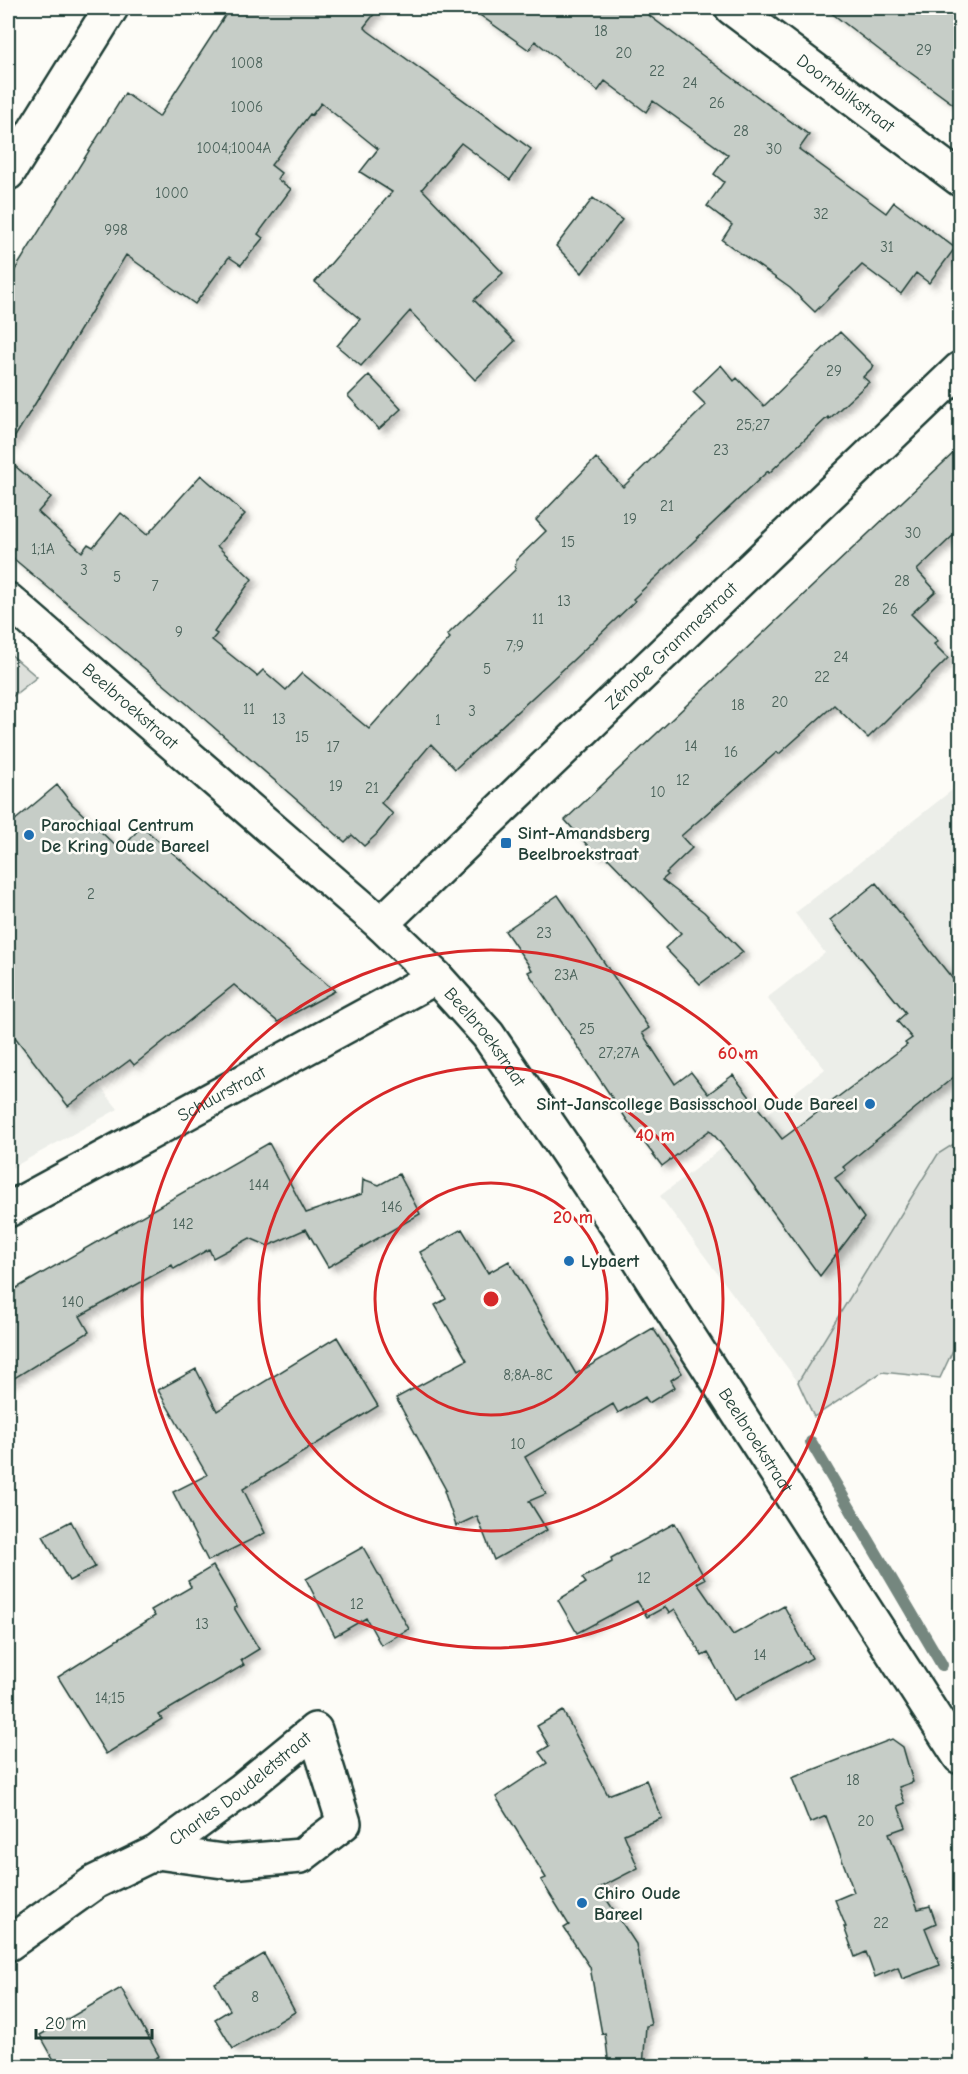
<svg xmlns="http://www.w3.org/2000/svg" width="968" height="2074" viewBox="0 0 968 2074" font-family="'Comic Neue',sans-serif">
  <style>
    .built { fill: #eceee9 }
    .green { fill: #dde0db; stroke: #7e8e88; stroke-width: 1.5 }
    .lines { fill: none; stroke-linecap: round; stroke-linejoin: round }
    .stream { stroke: #75877f; stroke-width: 12 }
    .building { fill: #c6cdc7; stroke: #1f3d34; stroke-width: 1.5; filter: url(#shadow) }
    .street-casing { stroke: #1f3d34; stroke-width: 38 }
    .secondary-casing { stroke: #1f3d34; stroke-width: 38 }
    .street { stroke: #fdfcf7; stroke-width: 33 }
    .secondary { stroke: #fdfcf7; stroke-width: 33 }
    .ring { fill: none; stroke: #d62828; stroke-width: 3 }
    .poi-dot { fill: #1f6fb2; stroke: #fdfcf7; stroke-width: 2 }
    .labels { text-anchor: middle; stroke-width: 5; stroke-linejoin: round; paint-order: stroke }
    .number-label { font-size: 15px; fill: #496159 }
    .street-label { font-size: 18px; fill: #1f3d34; stroke: #fdfcf7 }
    .poi-label { font-size: 18px; font-weight: bold; fill: #1f3d34; stroke: #fdfcf7; text-anchor: start }
    .centre { fill: #d62828; stroke: #fdfcf7; stroke-width: 3 }
    .ring-label { font-size: 18px; text-anchor: middle; font-weight: bold; fill: #d62828; stroke: #fdfcf7; stroke-width: 5; stroke-linejoin: round; paint-order: stroke }
  </style>
  <defs>
    <filter id="shadow"><feDropShadow dx="6" dy="4" stdDeviation="3" flood-color="#0004"/></filter>
  </defs>
  <rect width="100%" height="100%" fill="#fdfcf7"/>
  <filter id="ink" filterUnits="userSpaceOnUse"><feTurbulence type="fractalNoise" baseFrequency=".0167" numOctaves="2"/><feDisplacementMap in="SourceGraphic" scale="12" xChannelSelector="R" yChannelSelector="G"/><feConvolveMatrix kernelMatrix="1 2 1 2 8 2 1 2 1" color-interpolation-filters="sRGB"/></filter>
  <g filter="url(#ink)">
    <path class="built" d="M960,784V1140L938,1154L798,1382L660,1196L825,1069L767,998L825,953L795,913Z
      M8,972L118,1109L8,1170Z"/>
    <path class="green" d="M8,652L37,677L8,700Z
      M960,1140V1335L940,1378L882,1372L814,1417L798,1382L938,1154Z"/>
    <g class="lines">
      <path class="stream" d="M811,1442L942,1665"/>
    </g>
    <path class="building" d="M230,8H379L364,27L368,31L531,149L510,180L461,143L422,189L503,273L474,300L515,341L475,380L410,311L361,366L337,346L360,319L315,282L392,192L360,172L378,149L321,103L312,115L310,114L271,165L281,173L277,179L291,189L258,234L263,238L241,265L229,257L195,304L126,255L8,448V281L125,93L159,117Z
      M470,8H639L809,135L799,149L886,213L894,202L955,248L929,283L916,273L901,294L862,265L815,312L790,288L722,240L732,225L707,206L724,182L714,174L728,155L653,101L646,112L605,81L598,91L535,41L529,50Z
      M825,8H960V109L882,52Z
      M593,198L622,220L582,273L556,246Z
      M840,332L874,366L863,377L869,382L829,419L828,417L769,473L768,471L633,599L635,601L571,662L455,769L431,744L381,803L393,814L376,835L364,846L352,835L345,842L186,703L8,554V460L51,497L38,512L82,552L88,544L93,547L121,513L147,535L201,475L245,514L217,546L252,579L214,632L217,634L212,640L257,676L263,670L286,690L302,673L369,729L450,638L447,635L515,570L516,560L546,531L536,520L596,458L623,487L706,405L693,392L721,365L734,381L737,378L764,406Z
      M369,375L401,409L379,429L348,396Z
      M960,447V529L917,570L936,591L911,614L938,641L934,644L948,658L868,738L834,705L779,754L777,752L681,836L692,848L666,873L668,875L662,880L704,912L743,952L700,984L665,948L681,933L601,851L596,855L565,820Z
      M57,785L72,804L121,851L141,826L335,991L278,1022L234,985L134,1065L130,1060L68,1106L8,1028V826Z
      M876,883L960,988V1072L843,1167L846,1170L835,1178L864,1218L820,1276L743,1171L710,1130L662,1166L627,1120L528,972L532,970L505,931L558,895L649,1028L642,1033L675,1084L691,1072L708,1094L733,1075L782,1139L907,1045L905,1043L912,1038L897,1021L906,1013L830,920Z
      M269,1143L306,1213L362,1194L363,1179L379,1185L399,1174L420,1214L328,1267L306,1229L268,1246L250,1238L213,1258L209,1249L174,1269L172,1265L80,1316L89,1332L8,1382V1293Z
      M462,1229L488,1273L509,1261L576,1374L653,1328L682,1373L671,1380L675,1387L649,1403L645,1397L618,1413L613,1404L525,1457L546,1494L529,1501L547,1530L494,1560L477,1516L456,1526L444,1491L446,1490L396,1398L467,1360L435,1305L446,1299L420,1252Z
      M337,1337L378,1406L243,1489L265,1533L208,1561L173,1492L207,1475L158,1390L196,1369L217,1411Z
      M71,1521L95,1567L69,1581L43,1536Z
      M675,1523L705,1579L697,1583L733,1635L784,1606L812,1658L734,1700L708,1653L702,1656L675,1609L669,1613L665,1607L647,1617L637,1601L577,1633L558,1600L586,1583L582,1578L612,1562L611,1558Z
      M363,1547L409,1629L381,1645L366,1618L335,1636L306,1579Z
      M213,1566L237,1607L234,1608L259,1649L241,1660L244,1665L159,1715L162,1719L106,1754L58,1677L155,1616L151,1610L191,1587L188,1581Z
      M563,1711L608,1795L646,1780L662,1818L624,1834L638,1868L599,1888L636,1944L651,2025L646,2026L643,2067H609L605,2033L602,2034L590,1967L564,1928L569,1925L541,1880L546,1878L496,1797L547,1763L539,1752L549,1746L537,1726Z
      M892,1739L903,1747L913,1782L899,1787L905,1803L898,1806L906,1827L889,1833L918,1909L930,1906L936,1923L925,1928L940,1965L902,1979L898,1967L875,1977L866,1952L855,1957L844,1927H846L835,1900L854,1892L826,1816L810,1823L792,1778Z
      M264,1954L295,2012L233,2049L215,2019L230,2010L215,1983Z
      M121,1988L159,2056L142,2067H58L40,2035Z"/>
    <g class="lines">
      <g class="street-casing">
        <g id="street">
          <path id="s1" d="M732,8L960,179"/>
          <path d="M8,173L111,8"/>
          <path id="s2" d="M381,924L960,369"/>
          <path id="s3" d="M8,1210L436,977"/>
          <path id="s4" d="M8,1944L95,1882L157,1852L243,1789L315,1730L344,1823L301,1856L230,1862L157,1852"/>
        </g>
      </g>
      <g class="secondary-casing">
        <g id="secondary">
          <path id="s5" d="M8,600L381,924L436,977L488,1035L626,1239L960,1757"/>
        </g>
      </g>
      <use href="#street" class="street"/>
      <use href="#secondary" class="secondary"/>
    </g>
  </g>
  <g class="ring">
    <circle cx="491" cy="1299" r="116"/>
    <circle cx="491" cy="1299" r="232"/>
    <circle cx="491" cy="1299" r="349"/>
  </g>
  <g class="poi-dot">
    <circle cx="29" cy="835" r="6"/>
    <rect x="500" y="837" width="12" height="12" rx="3"/>
    <circle cx="870" cy="1104" r="6"/>
    <circle cx="569" cy="1261" r="6"/>
    <circle cx="582" cy="1903" r="6"/>
  </g>
  <g class="labels">
    <g class="number-label">
      <text x="601" y="36">18</text>
      <text x="924" y="55">29</text>
      <text x="624" y="58">20</text>
      <text x="247" y="68">1008</text>
      <text x="657" y="76">22</text>
      <text x="690" y="88">24</text>
      <text x="717" y="108">26</text>
      <text x="247" y="112">1006</text>
      <text x="741" y="136">28</text>
      <text x="234" y="153">1004;1004A</text>
      <text x="774" y="154">30</text>
      <text x="172" y="198">1000</text>
      <text x="821" y="219">32</text>
      <text x="116" y="235">998</text>
      <text x="887" y="252">31</text>
      <text x="834" y="376">29</text>
      <text x="753" y="430">25;27</text>
      <text x="721" y="455">23</text>
      <text x="667" y="511">21</text>
      <text x="630" y="524">19</text>
      <text x="913" y="538">30</text>
      <text x="568" y="547">15</text>
      <text x="43" y="554">1;1A</text>
      <text x="84" y="575">3</text>
      <text x="117" y="582">5</text>
      <text x="902" y="586">28</text>
      <text x="155" y="591">7</text>
      <text x="564" y="606">13</text>
      <text x="890" y="614">26</text>
      <text x="538" y="624">11</text>
      <text x="179" y="637">9</text>
      <text x="515" y="651">7;9</text>
      <text x="841" y="662">24</text>
      <text x="487" y="674">5</text>
      <text x="822" y="682">22</text>
      <text x="780" y="707">20</text>
      <text x="738" y="710">18</text>
      <text x="249" y="714">11</text>
      <text x="472" y="716">3</text>
      <text x="279" y="724">13</text>
      <text x="438" y="725">1</text>
      <text x="302" y="742">15</text>
      <text x="691" y="751">14</text>
      <text x="333" y="752">17</text>
      <text x="731" y="757">16</text>
      <text x="683" y="785">12</text>
      <text x="336" y="791">19</text>
      <text x="372" y="793">21</text>
      <text x="658" y="797">10</text>
      <text x="91" y="899">2</text>
      <text x="544" y="938">23</text>
      <text x="566" y="980">23A</text>
      <text x="587" y="1034">25</text>
      <text x="619" y="1058">27;27A</text>
      <text x="259" y="1190">144</text>
      <text x="392" y="1212">146</text>
      <text x="183" y="1229">142</text>
      <text x="73" y="1307">140</text>
      <text x="528" y="1380">8;8A-8C</text>
      <text x="518" y="1449">10</text>
      <text x="644" y="1583">12</text>
      <text x="357" y="1609">12</text>
      <text x="202" y="1629">13</text>
      <text x="760" y="1660">14</text>
      <text x="110" y="1703">14;15</text>
      <text x="853" y="1785">18</text>
      <text x="866" y="1826">20</text>
      <text x="881" y="1928">22</text>
      <text x="255" y="2002">8</text>
    </g>
    <g class="street-label">
      <text dy="6" stroke="none"><textPath href="#s1" startOffset="142">Doornbilkstraat</textPath></text>
      <text dy="6" stroke="none"><textPath href="#s2" startOffset="402">Zénobe Grammestraat</textPath></text>
      <text dy="6" stroke="none"><textPath href="#s5" startOffset="162">Beelbroekstraat</textPath></text>
      <text dy="6" stroke="none"><textPath href="#s5" startOffset="648">Beelbroekstraat</textPath></text>
      <text dy="6" stroke="none"><textPath href="#s3" startOffset="243">Schuurstraat</textPath></text>
      <text dy="6" stroke="none"><textPath href="#s5" startOffset="1134">Beelbroekstraat</textPath></text>
      <text dy="6" stroke="none"><textPath href="#s4" startOffset="280">Charles Doudeletstraat</textPath></text>
    </g>
    <g class="poi-label">
      <text x="41" y="831">Parochiaal Centrum<tspan x="41" dy="21">De Kring Oude Bareel</tspan></text>
      <text x="518" y="839">Sint-Amandsberg<tspan x="518" dy="21">Beelbroekstraat</tspan></text>
      <text x="858" y="1110" text-anchor="end">Sint-Janscollege Basisschool Oude Bareel</text>
      <text x="581" y="1267">Lybaert</text>
      <text x="594" y="1899">Chiro Oude<tspan x="594" dy="21">Bareel</tspan></text>
    </g>
  </g>
  <circle cx="491" cy="1299" r="9" class="centre"/>
  <g class="ring-label">
    <text x="738" y="1059">60 m</text>
    <text x="655" y="1141">40 m</text>
    <text x="573" y="1223">20 m</text>
  </g>
  <rect width="968" height="2074" fill="none" stroke="#fdfcf7" stroke-width="30"/>
  <rect x="15" y="15" width="938" height="2044" fill="none" stroke="#1f3d34" stroke-width="2" filter="url(#ink)"/>
  <path d="M36 2029v9h116v-9" fill="none" stroke="#1f3d34" stroke-width="3"/>
  <text x="45" y="2029" font-size="18" fill="#1f3d34" stroke="#fdfcf7" stroke-width="4.5" paint-order="stroke">20 m</text>
</svg>
